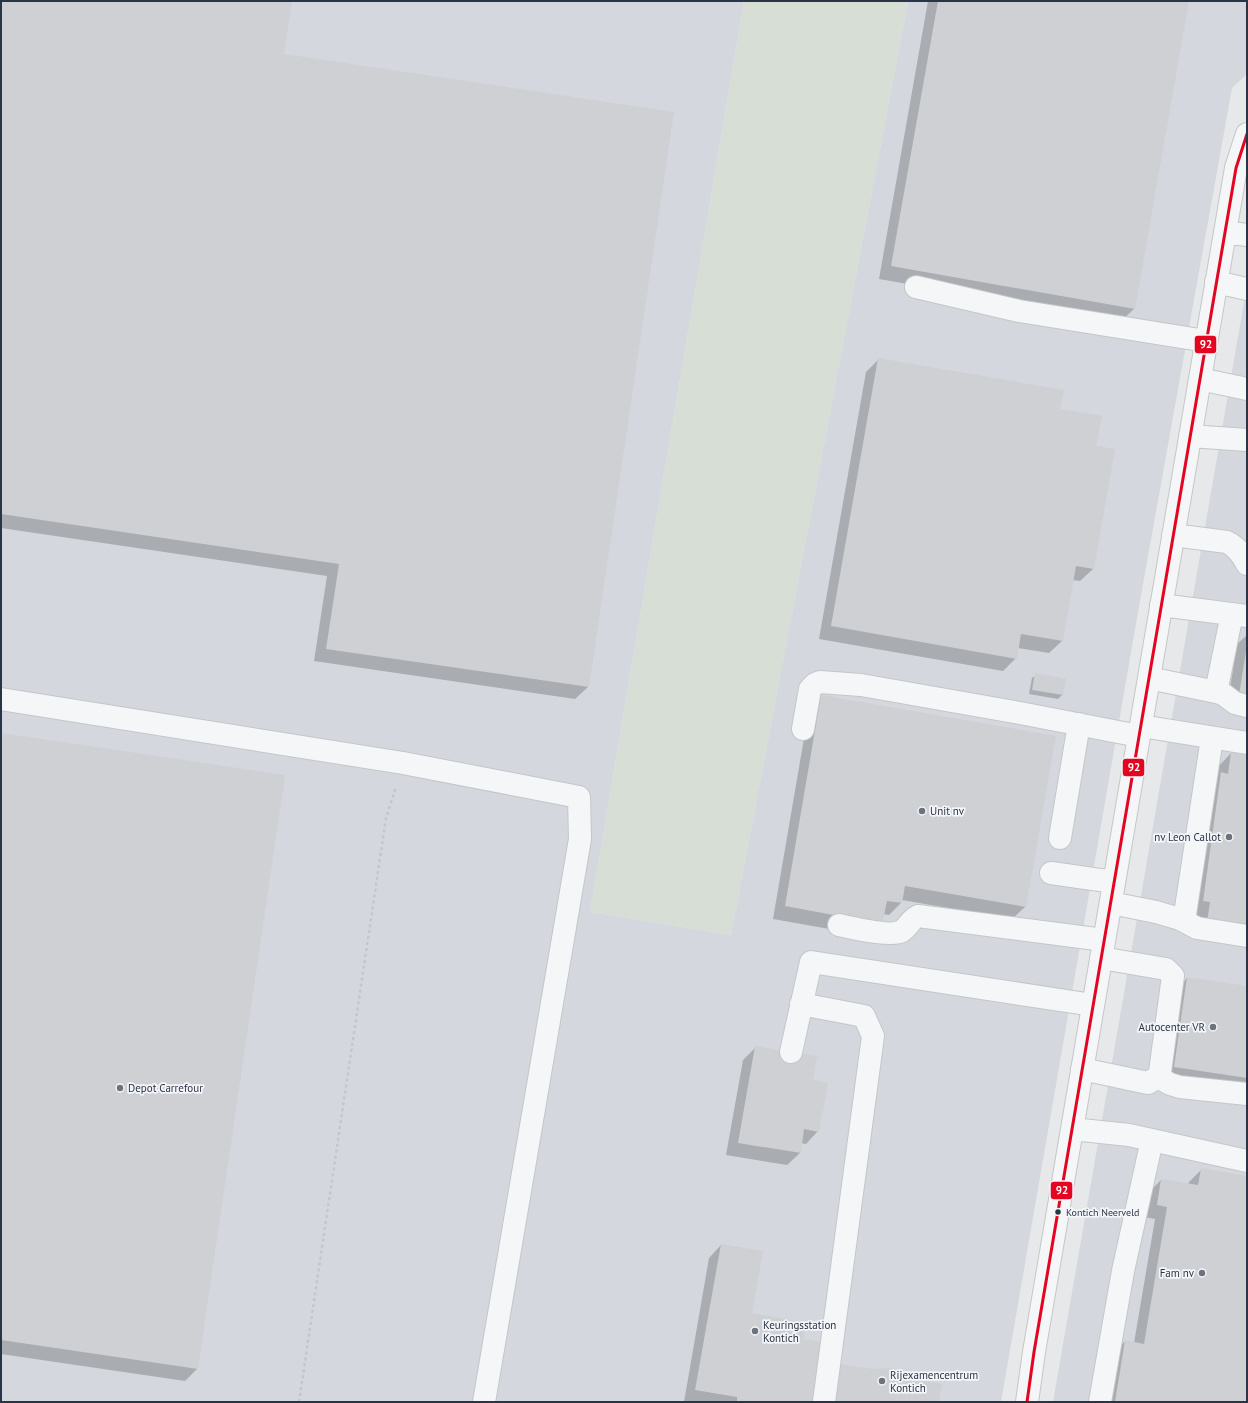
<svg xmlns="http://www.w3.org/2000/svg" width="1248" height="1403" viewBox="0 0 1248 1403" font-family="'PT Sans',sans-serif">
  <style>
    .built { fill: #d4d7dd }
    .green { fill: #d6ded6 }
    .shadow { fill: #0003 }
    .building { fill: #ced0d3 }
    .lines { fill: none; stroke-linecap: round; stroke-linejoin: round }
    .minor-casing { stroke: #c4c6c8; stroke-width: 24 }
    .path { stroke: #c5c6ca; stroke-width: 2.5; stroke-dasharray: 3 3; stroke-linecap: butt }
    .minor { stroke: #f5f6f7; stroke-width: 22 }
    .bus-1-casing { stroke: #f4f6f9; stroke-width: 6 }
    .bus-1 { stroke: #e40521; stroke-width: 3 }
    .poi-dot { fill: #6c737f; stroke: #f4f6f9; stroke-width: 1.5 }
    .bus-dot { fill: #2b3445; stroke: #f4f6f9; stroke-width: 1.5 }
    .labels { text-anchor: middle; stroke-width: 3.5; stroke-linejoin: round; paint-order: stroke }
    .bus-label { font-size: 10px; fill: #2b3445; stroke: #f4f6f9; text-anchor: start }
    .poi-label { font-size: 11px; fill: #2b3445; stroke: #f4f6f9; text-anchor: start }
    .line-badge { stroke: #f4f6f9; stroke-width: 1.5 }
    .badge-label { font-size: 11px; text-anchor: middle; font-weight: bold; fill: #fff }
  </style>
  <rect width="100%" height="100%" fill="#e6e8ea"/>
  <path class="built" d="M1,1H744L590,912L731,935L908,1H1247V74L1232,88L1138,612L1001,1402H1Z
    M1247,285V1402H1053Z"/>
  <path class="green" d="M744,1H908L731,935L590,912Z"/>
  <path class="shadow" d="M1,1H291L283,54L588,687L575,699L314,661L327,576L1,528Z
    M928,1H1188L1134,309L1121,321L879,279Z
    M879,359L1059,410L1095,447L1093,569L1080,581L1072,580L1062,641L1049,653L1018,648L1016,658L1003,671L819,639L866,372Z
    M1247,635V711L1227,707L1237,644Z
    M1036,675L1065,680L1062,695L1058,699L1029,694L1032,678Z
    M822,696L1055,737L1025,907L1012,919L902,900L901,903L889,915L883,914L869,936L773,919L809,709Z
    M1,734L197,1369L185,1381L1,1354Z
    M1231,753L1247,756V942L1195,935L1198,915L1191,913L1219,766Z
    M1187,978L1247,987V1092L1162,1080L1175,991Z
    M756,1047L812,1081L818,1131L806,1144L801,1143L800,1153L787,1165L726,1155L743,1060Z
    M1201,1170L1247,1177V1402H1105L1113,1354L1125,1341L1134,1343L1155,1219L1144,1217L1149,1192L1161,1180L1188,1184L1189,1182Z
    M721,1245L751,1314L811,1402H684L709,1258Z"/>
  <path class="building" d="M1,1H292L284,54L674,112L589,687L326,649L339,564L1,514Z
    M938,1H1189L1135,309L891,266Z
    M878,358L1064,390L1060,409L1102,416L1096,446L1115,449L1094,569L1076,566L1063,641L1021,634L1017,659L831,626Z
    M1246,651H1247V696L1239,695Z
    M1035,673L1066,679L1063,695L1032,690Z
    M821,695L1056,736L1026,907L905,886L902,903L887,901L882,924L785,906Z
    M1,733L285,775L198,1369L1,1340Z
    M1231,752L1247,755V928L1207,922L1210,902L1203,901L1221,772L1228,774Z
    M1187,977L1247,986V1078L1174,1067Z
    M755,1046L817,1056L813,1080L828,1083L819,1132L804,1129L801,1153L738,1143Z
    M1201,1168L1247,1176V1402H1115L1125,1340L1144,1344L1167,1207L1157,1205L1161,1179L1198,1185Z
    M721,1244L763,1251L752,1313L806,1323L803,1339L823,1342L812,1402H737V1397L695,1390Z
    M839,1364L872,1369L892,1368L905,1372L912,1379L942,1384L939,1402H833Z"/>
  <g class="lines">
    <g class="minor-casing">
      <path id="minor" d="M1225,232L1247,235
        M1216,282L1247,289
        M916,287L1019,311L1206,341
        M1200,379L1247,389
        M1190,436L1247,440
        M1173,535L1227,542C1237,547 1242,554 1247,564
        M1161,605L1247,616
        M1149,678L1216,692L1223,694L1235,703L1247,706
        M1216,692L1232,614
        M1,699L403,763L579,797L580,839L484,1402
        M1141,726L1247,743
        M803,729L810,689L815,684L820,682L861,685L1020,713L1139,736
        M1060,838L1079,724
        M1051,873L1114,882
        M1111,903L1156,912L1180,919L1197,928L1247,936
        M1184,921L1212,738
        M839,925C852,928 891,937 902,931C909,926 910,920 918,916L1104,940
        M801,1004L864,1016L873,1036L824,1402
        M791,1052L811,962L1093,1005
        M1082,1069L1148,1083L1158,1077L1160,1072L1173,976L1166,969L1101,958
        M1158,1077L1170,1084L1180,1087L1247,1094
        M1072,1129L1129,1135L1247,1161
        M1027,1402L1034,1352L1236,168L1247,134
        M1100,1402L1123,1271L1152,1140"/>
    </g>
    <path class="path" d="M299,1402L386,818L396,787"/>
    <use href="#minor" class="minor"/>
    <g class="bus-1-casing">
      <path id="bus-1" d="M1027,1402L1034,1352L1236,168L1247,134"/>
    </g>
    <use href="#bus-1" class="bus-1"/>
  </g>
  <g class="poi-dot">
    <circle cx="922" cy="811" r="4"/>
    <circle cx="1229" cy="837" r="4"/>
    <circle cx="1213" cy="1027" r="4"/>
    <circle cx="120" cy="1088" r="4"/>
    <circle cx="1202" cy="1273" r="4"/>
    <circle cx="755" cy="1331" r="4"/>
    <circle cx="882" cy="1381" r="4"/>
  </g>
  <circle class="bus-dot" cx="1058" cy="1212" r="3.5"/>
  <g class="labels">
    <g class="bus-label">
      <text x="1066" y="1216">Kontich Neerveld</text>
    </g>
    <g class="poi-label">
      <text x="930" y="815">Unit nv</text>
      <text x="1221" y="841" text-anchor="end">nv Leon Callot</text>
      <text x="1205" y="1031" text-anchor="end">Autocenter VR</text>
      <text x="128" y="1092">Depot Carrefour</text>
      <text x="1194" y="1277" text-anchor="end">Fam nv</text>
      <text x="763" y="1329">Keuringsstation<tspan x="763" dy="13">Kontich</tspan></text>
      <text x="890" y="1379">Rijexamencentrum<tspan x="890" dy="13">Kontich</tspan></text>
    </g>
  </g>
  <g class="line-badge">
    <rect x="1194" y="335" width="23" height="19" rx="4" fill="#e40521"/>
    <rect x="1122" y="758" width="23" height="19" rx="4" fill="#e40521"/>
    <rect x="1050" y="1181" width="23" height="19" rx="4" fill="#e40521"/>
  </g>
  <g class="badge-label">
    <text x="1206" y="348">92</text>
    <text x="1134" y="771">92</text>
    <text x="1062" y="1194">92</text>
  </g>
  <rect width="1248" height="1403" fill="none" stroke="#2b3445" stroke-width="4"/>
</svg>
